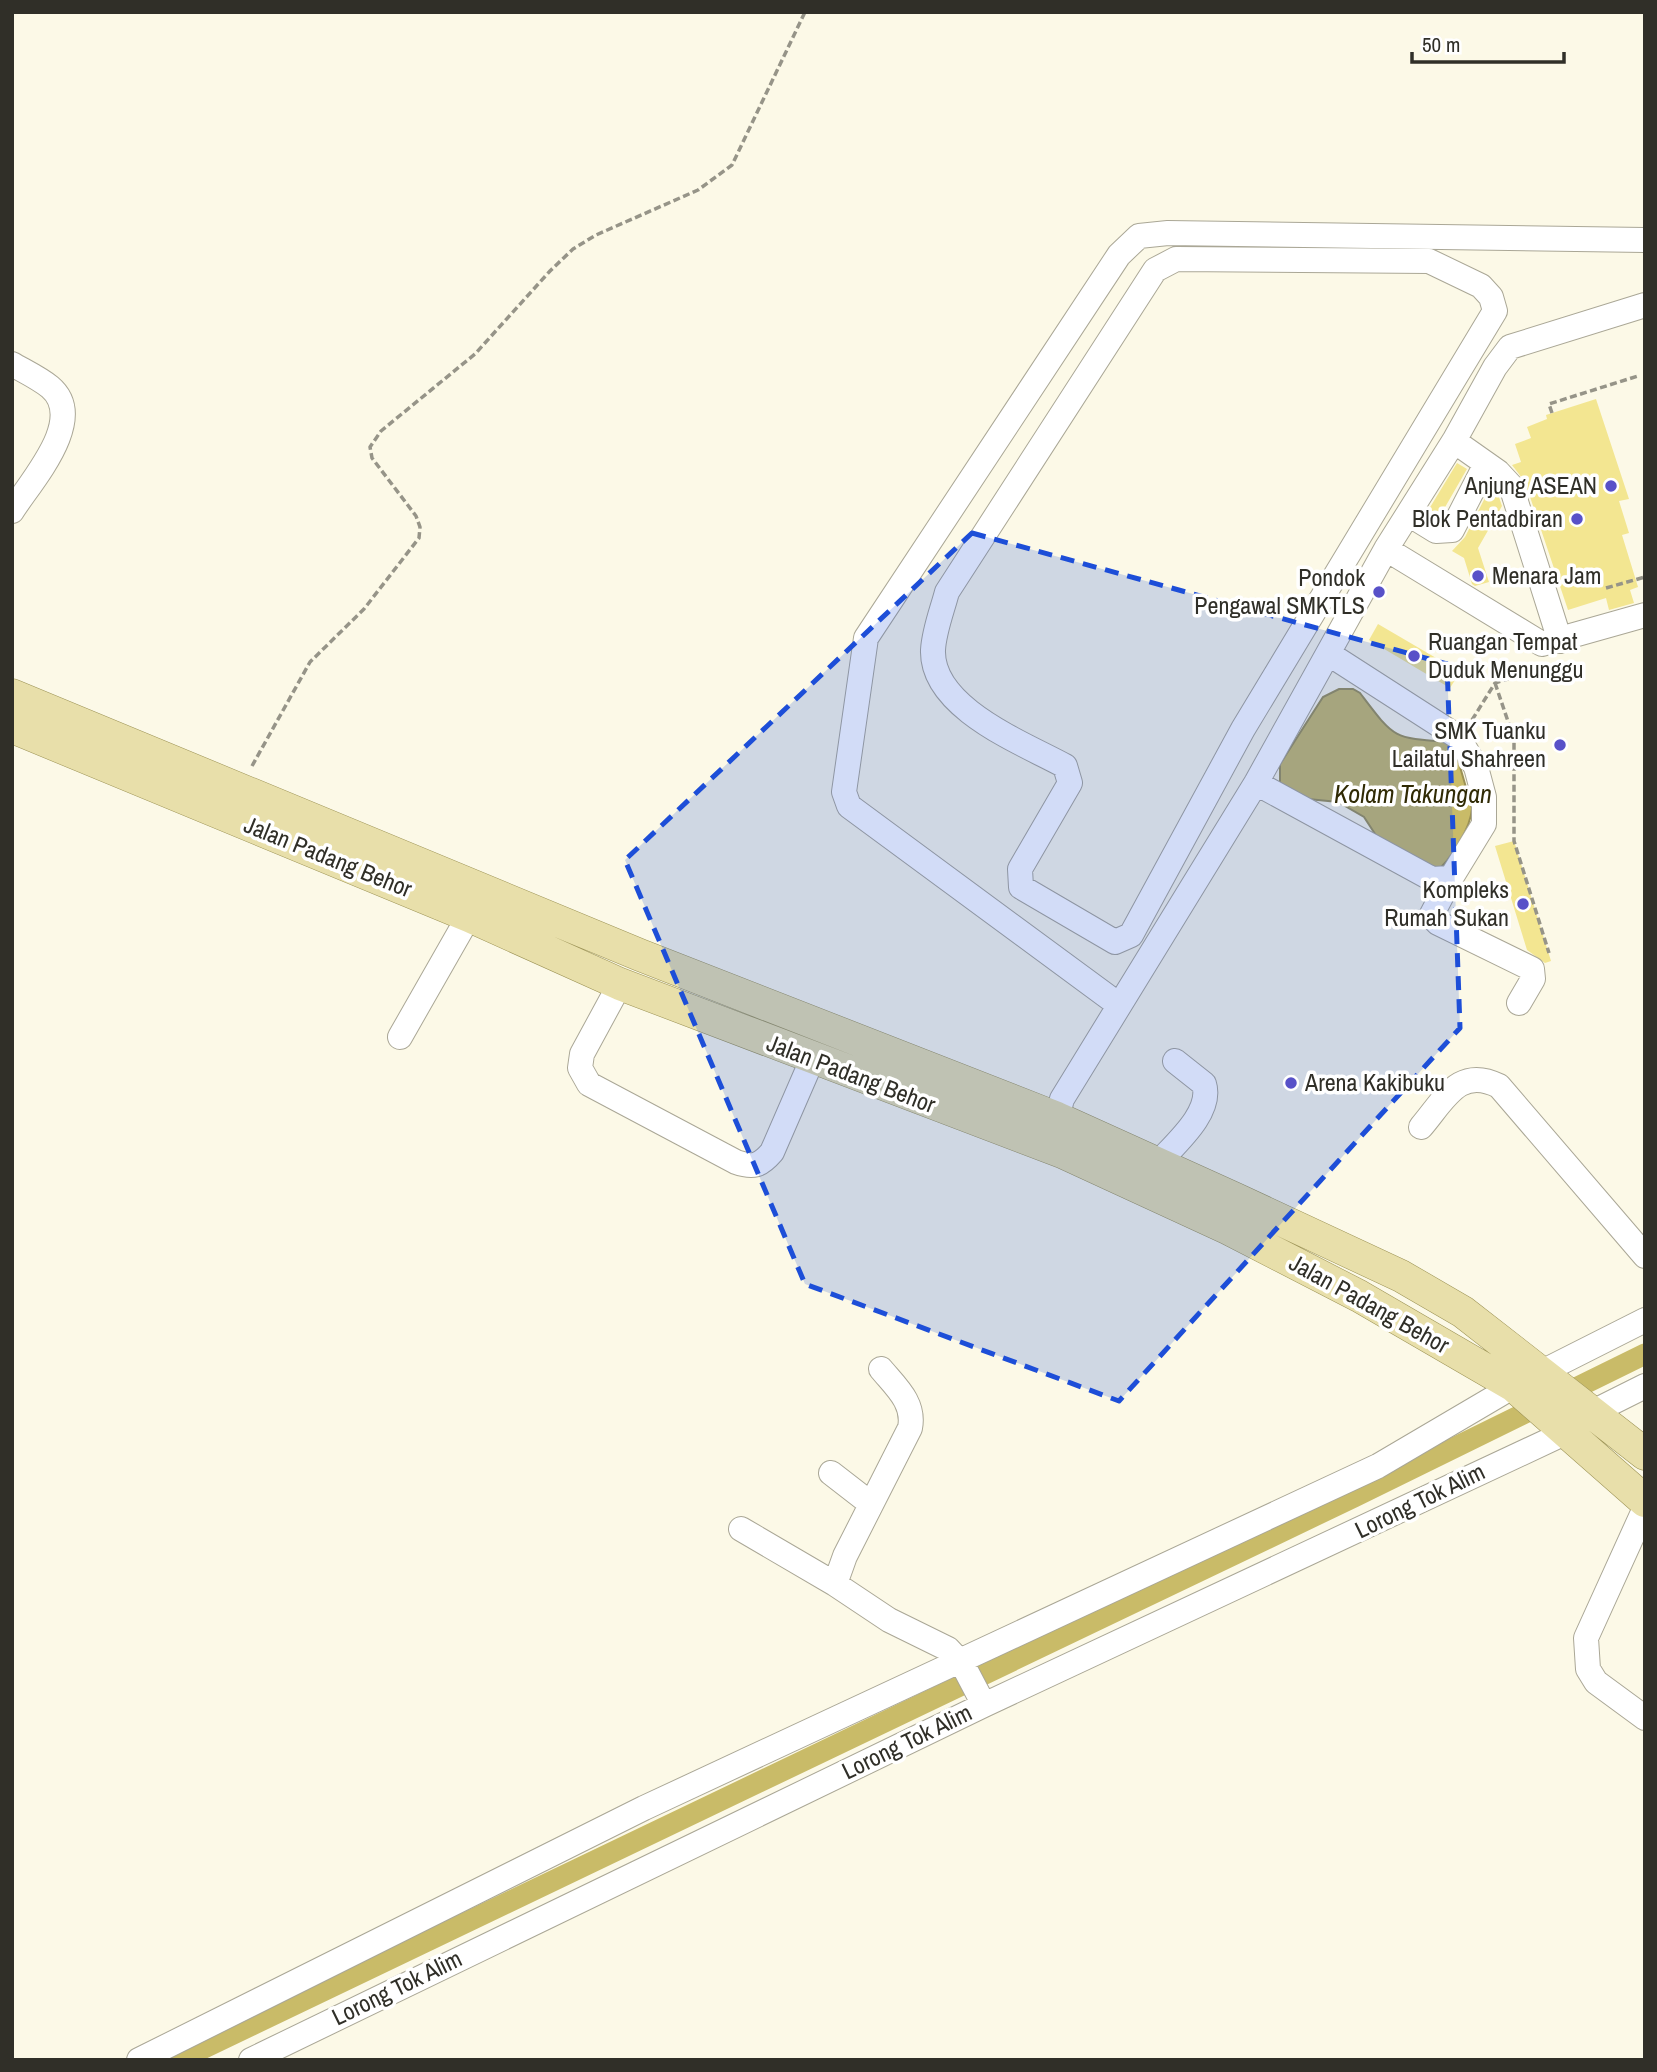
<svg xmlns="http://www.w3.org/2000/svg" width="1657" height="2072" viewBox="0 0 1657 2072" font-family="'Archivo Narrow',sans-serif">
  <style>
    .water { fill: #c9bb68; stroke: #9b9155; stroke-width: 2 }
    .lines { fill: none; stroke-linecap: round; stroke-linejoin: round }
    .canal { stroke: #c9bb68; stroke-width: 21 }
    .building { fill: #f3e691 }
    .minor-casing { stroke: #aaa796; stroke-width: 26 }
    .major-casing { stroke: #9d9457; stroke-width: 33 }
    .path { stroke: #969488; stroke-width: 3.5; stroke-dasharray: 7 3.5; stroke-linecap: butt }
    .minor { stroke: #fff; stroke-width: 24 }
    .major { stroke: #e8dfaa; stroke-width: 32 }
    .marked { fill: #1d4ed8; fill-opacity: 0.2; stroke: #1d4ed8; stroke-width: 5; stroke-dasharray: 14 9; stroke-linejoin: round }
    .poi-dot { fill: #5851c8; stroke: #fff; stroke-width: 2.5 }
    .labels { text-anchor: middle; stroke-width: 7; stroke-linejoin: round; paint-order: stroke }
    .poi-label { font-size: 24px; fill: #302f28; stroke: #fff; text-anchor: end }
    .street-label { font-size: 24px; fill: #302f28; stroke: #fff }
    .water-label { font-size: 26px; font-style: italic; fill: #302a04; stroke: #fff }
  </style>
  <rect width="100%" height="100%" fill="#fcf9e7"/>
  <path class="water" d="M1339,689H1353L1360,693C1395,739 1392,738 1448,742L1456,753L1472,808C1471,827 1451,861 1435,872L1379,840L1364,817L1338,802L1308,799L1280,783V764L1323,697Z"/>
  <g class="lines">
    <path class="canal" d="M179,2060L1354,1497L1645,1354"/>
  </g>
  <path class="building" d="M1596,399L1629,499L1619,501L1629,533L1622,535L1638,587L1630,590L1634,603L1609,610L1606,598L1568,610L1525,482L1512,465L1521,462L1515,444L1531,438L1527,427L1547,419L1546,415Z
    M1457,463L1467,469L1440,516L1429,509Z
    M1491,486L1498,494L1502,506L1478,548L1489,582L1475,586L1472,584L1464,558L1452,551L1465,537Z
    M1378,624L1460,672L1450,688L1369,640Z
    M1514,841L1551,961L1545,963L1527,950L1495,846Z"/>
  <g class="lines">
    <g class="minor-casing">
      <path id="minor" d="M1176,259L1429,261L1481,286L1491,297L1495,311L1243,729L1131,935L1115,942L1021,887L1020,869L1070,783L1065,766C1023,743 931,708 933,650C934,631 942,611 947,592L1155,270Z
        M12,364C24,371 39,378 50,387C88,419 31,481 12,511
        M1454,441L1498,472L1511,486L1560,641
        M1410,515L1436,531L1452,530L1486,464
        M1386,549L1542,644L1645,615
        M1256,783L1432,879L1451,878L1484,824V797L1476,767L1458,737L1329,654
        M1451,878L1431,916L1438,923L1532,969L1533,979L1519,1003
        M620,984L582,1054L580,1068L589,1084L736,1162C753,1168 760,1166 772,1152L812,1060
        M1119,1005L849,806L844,792L866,638L1119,255L1139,236L1168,233L1645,240
        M400,1037L469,916
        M1057,1118L1062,1099L1256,783L1386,549L1454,441L1495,367L1510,347L1645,305
        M1421,1127C1445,1099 1459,1066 1499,1086L1645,1256
        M1158,1163C1175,1144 1213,1112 1204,1084L1175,1061
        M881,1369C896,1387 915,1403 910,1428L845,1556L835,1584L889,1620L948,1649L963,1665L984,1705
        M1542,1372L1645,1320
        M1593,1412L1645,1386
        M831,1473L871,1504
        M1645,1508L1586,1638L1588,1669L1596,1682L1645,1718
        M741,1529L835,1584
        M139,2060L644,1808L1378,1466L1514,1386
        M251,2060L984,1705L1567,1432"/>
    </g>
    <g class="major-casing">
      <path id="major" d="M12,695L640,955L1057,1118L1236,1199L1401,1276L1463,1312L1645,1454
        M12,727L469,916L620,984L1062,1152L1229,1229L1359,1296L1514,1386L1645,1501"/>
    </g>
    <path class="path" d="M1552,413L1549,404L1638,376
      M1606,588L1645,577
      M1495,683L1514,739V841L1549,953
      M1472,720L1495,683L1546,667
      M252,766L310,662L364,609L419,538L420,527L416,516L372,458L370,447L381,431L475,354L550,271L573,249L596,235L698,190L732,165L805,12"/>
    <use href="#minor" class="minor"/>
    <use href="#major" class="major"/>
  </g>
  <path class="marked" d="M972,533L1447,664L1460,1028L1119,1401L805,1284L625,860Z"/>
  <g class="poi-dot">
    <circle cx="1611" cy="486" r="7"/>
    <circle cx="1577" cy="519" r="7"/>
    <circle cx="1478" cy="576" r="7"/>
    <circle cx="1379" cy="592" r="7"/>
    <circle cx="1414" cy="656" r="7"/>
    <circle cx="1560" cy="745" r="7"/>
    <circle cx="1523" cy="904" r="7"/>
    <circle cx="1291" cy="1083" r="7"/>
  </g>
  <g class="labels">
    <g class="poi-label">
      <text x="1597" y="494">Anjung ASEAN</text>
      <text x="1563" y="527">Blok Pentadbiran</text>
      <text x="1492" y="584" text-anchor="start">Menara Jam</text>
      <text x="1365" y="586">Pondok<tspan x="1365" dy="28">Pengawal SMKTLS</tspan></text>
      <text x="1428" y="650" text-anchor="start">Ruangan Tempat<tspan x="1428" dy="28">Duduk Menunggu</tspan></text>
      <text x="1546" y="739">SMK Tuanku<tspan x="1546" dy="28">Lailatul Shahreen</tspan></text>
      <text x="1509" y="898">Kompleks<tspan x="1509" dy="28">Rumah Sukan</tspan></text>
      <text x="1305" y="1091" text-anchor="start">Arena Kakibuku</text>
    </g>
    <g class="street-label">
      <text transform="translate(328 857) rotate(22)" y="8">Jalan Padang Behor</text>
      <text transform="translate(851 1074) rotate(21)" y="8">Jalan Padang Behor</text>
      <text transform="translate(1369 1304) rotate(29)" y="8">Jalan Padang Behor</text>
      <text transform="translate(1420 1501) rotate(-26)" y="8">Lorong Tok Alim</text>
      <text transform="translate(907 1742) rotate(-26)" y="8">Lorong Tok Alim</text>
      <text transform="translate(397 1988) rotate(-26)" y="8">Lorong Tok Alim</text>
    </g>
    <g class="water-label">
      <text x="1413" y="803">Kolam Takungan</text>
    </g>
  </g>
  <rect width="1657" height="2072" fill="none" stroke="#302f28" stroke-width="28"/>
  <path d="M1412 52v10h152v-10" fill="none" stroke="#302f28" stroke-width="3.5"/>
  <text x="1422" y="52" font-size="21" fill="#302f28" stroke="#ffffff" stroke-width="5" paint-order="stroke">50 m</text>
</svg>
